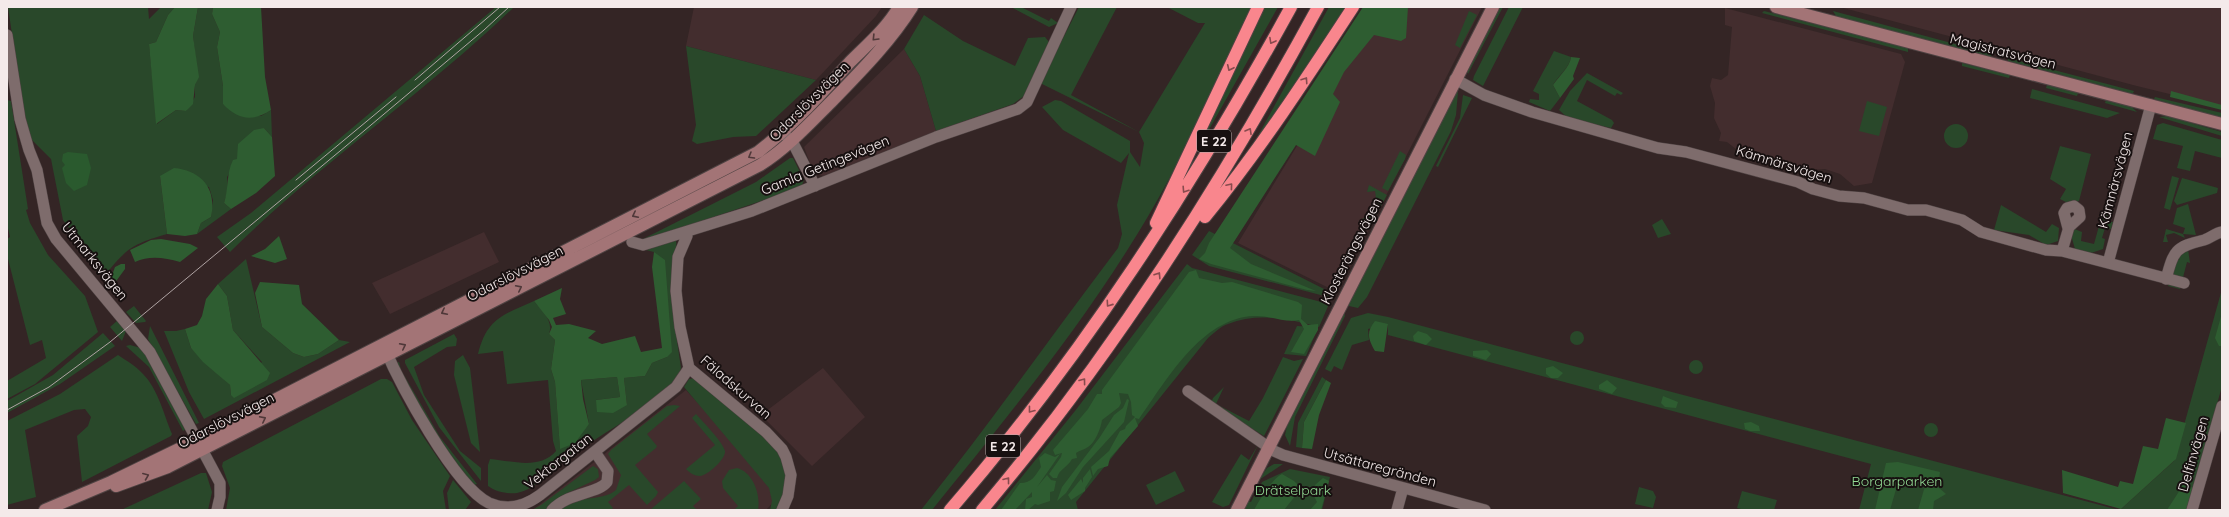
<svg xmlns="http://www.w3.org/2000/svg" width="2229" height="517" viewBox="0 0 2229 517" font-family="Quicksand,sans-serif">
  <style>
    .built { fill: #432d2e }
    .green { fill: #29482a }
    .forest { fill: #2e5d31 }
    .water { fill: #2a5a2e }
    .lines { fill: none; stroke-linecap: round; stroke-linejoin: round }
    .street-casing { stroke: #4f4343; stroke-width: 12 }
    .secondary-casing { stroke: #4f4343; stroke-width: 14 }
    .highway-casing { stroke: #4f4343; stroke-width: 14 }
    .street { stroke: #7e6c6c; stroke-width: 11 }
    .secondary { stroke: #a37476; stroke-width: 12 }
    .highway { stroke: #f9868d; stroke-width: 12 }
    .tram { stroke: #afa3a3; stroke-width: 1 }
    .oneway { stroke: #4f3839 }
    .oneway2 { stroke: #884b4e }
    .labels { text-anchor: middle; stroke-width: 4; stroke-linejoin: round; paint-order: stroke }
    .shield { fill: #171010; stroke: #b2a9a9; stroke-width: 1 }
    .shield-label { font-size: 13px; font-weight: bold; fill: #f4eaea }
    .street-label { font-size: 14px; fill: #f4eaea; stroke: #171010 }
    .park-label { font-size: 14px; fill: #92d994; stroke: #171010 }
  </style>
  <rect width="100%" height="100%" fill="#342525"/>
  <path class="built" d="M694,7H882L876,16L816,80L686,46Z
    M1387,7H1482L1337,292L1238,243L1362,39Z
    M1840,7H2222V107L2133,85Z
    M1725,8L1901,54L1905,62L1872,183L1854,186L1840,174L1825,169L1812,170L1810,176L1772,165L1754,157L1752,160L1738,157L1736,149L1727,142L1719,141L1721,133L1714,118L1715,103L1710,86L1712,78L1721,80L1728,75L1732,27L1725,25Z
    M904,49L920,76L936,131L824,176L814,174L804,147Z
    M484,232L499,262L390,314L372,283Z
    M823,368L865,417L812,466L761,415Z
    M686,390L781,494L766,510H533Z"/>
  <path class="green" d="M8,7H148L149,19L161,7H175L168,15L156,42L149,44L157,124L176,110L186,111L195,97V85L198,77L193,36L198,7H213L212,14L220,32L217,47L223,86V104L261,116L271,110L272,137L264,128L237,160L227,177L228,190L224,203L231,209L197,234L201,223L211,217L213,200L209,187L160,176L167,234C133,244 128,247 105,275L63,220L51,159L31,139L23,109Z
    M496,7H514C424,94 319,164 230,252L217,237L251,213Z
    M1011,7H1021L1049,21L1051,18L1058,23L1049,27Z
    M1079,7H1117L1071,95L1139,132L1205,23H1198L1167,7H1252C1214,89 1177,173 1128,249C1070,341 1000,426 932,510H921C989,425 1052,335 1118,248L1122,234L1117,205L1129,153L1121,163L1063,130L1042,107L1055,100L1061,101L1130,141V152L1140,167L1144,143L1139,132L1040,83Z
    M1264,7H1278L1193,158Z
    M1329,7H1346L1245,159Z
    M1499,7H1503L1468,74L1467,70Z
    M1509,7H1523L1483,86L1473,80L1474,76Z
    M1469,11L1477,15L1460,48L1455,45Z
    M1764,11L1908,48V52L1762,13Z
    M1833,11L1992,54L1991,57L1836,16Z
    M924,15L963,41L1015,66L1028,38L1045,37L1049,42L1024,96L1013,104L936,131L920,76L904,49Z
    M686,46L816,80L756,136L733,137L697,144L692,141L696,125Z
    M1554,51L1571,57C1570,67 1558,76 1553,85L1560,98L1550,111L1529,102L1530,99L1539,100V94L1533,91Z
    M2008,58L2134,91L2133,93H2129L2008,61Z
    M1962,63L2010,75L2009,78L1962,66Z
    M1587,73L1623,93L1621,95L1617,93L1615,96L1587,80L1577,101L1612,120L1614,123L1611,128L1568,118L1559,110L1570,91Z
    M2047,85L2078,93L2077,96L2046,88Z
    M2032,89L2120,113L2107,118L2030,98Z
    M1458,92L1456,115L1451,131L1367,297L1358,308L1349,306L1348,304L1455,93Z
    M1463,95L1472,98L1438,167L1436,166L1460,118Z
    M2155,97L2222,113V118L2157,100L2154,99Z
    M7,100L11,101L28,209L26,210L30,223L48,255L85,296L98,332L35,384L7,399V381L46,358L42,340L30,345L7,255V239L10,237L7,224Z
    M2106,100L2132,107L2137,112L2105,103Z
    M1867,101L1887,107L1879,136L1859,131Z
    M2167,116L2222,132V136L2159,117Z
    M2163,123L2222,140V158L2195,151L2190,171L2177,168L2183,146L2153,139L2157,125Z
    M1944 136a12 12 0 1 1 24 0a12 12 0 1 1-24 0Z
    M2060,146L2091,154L2079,201L2066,202L2060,199L2066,189L2050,179Z
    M1400,151L1406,155L1405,159L1388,191L1382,188Z
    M790,158H793L804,180L802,185L779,195L645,240L643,239L756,182Z
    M2172,176L2179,178L2170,210L2164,208Z
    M2182,178L2218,188L2217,193L2177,205L2174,201Z
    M1369,185L1387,195L1371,225L1361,220C1372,213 1378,205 1375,191L1367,192Z
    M2188,204L2196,235L2183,234L2185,238L2174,233L2166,235L2168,242H2163L2166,229L2183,234L2185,228L2173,224L2177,208Z
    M2001,205L2046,232L2052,224L2059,228L2058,241L2046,245L2029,235L1994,230Z
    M2104,208L2109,209L2106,221L2113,222L2111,229L2105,228L2102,238L2105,239L2103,249L2091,253L2075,249L2071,235L2072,228L2082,232L2081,241L2094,244Z
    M1662,219L1671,234L1658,238L1652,225Z
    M1209,231L1336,295L1332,298L1209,266L1192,255Z
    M672,241H676C678,253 671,268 671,281C672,311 677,339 681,368C678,379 672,385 663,392C635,417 600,435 570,456C554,468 537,489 517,493C508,494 496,492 488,486V465L490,459C512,461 540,470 556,451L553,441L548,380L507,384L503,351L478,354C487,318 503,315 534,301C542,311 554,321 549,334L555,340L551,369L555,382L560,448L589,424L581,380L617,377L620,397L596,400L627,405L624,378L645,376L652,363L667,357L654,252L646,250Z
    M2188,249L2190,263L2187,262L2180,289L2168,286L2175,259L2180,260L2177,258Z
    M246,259L262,327L293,353L304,357L318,354L339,340L350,342L204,419L189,392L164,331H176L185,329L191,348L230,385L231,395L262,362L233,330L227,296L218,284Z
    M1187,264L1192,268L1329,304L1319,327C1289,319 1258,312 1228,324C1221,326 1214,333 1208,338L1076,502L1078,510H995L1075,411Z
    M2222,289V386L2188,510L2121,509L2174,461Z
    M134,306L146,321L145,322L136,323L126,312Z
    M1344,312L1345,316L1295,417L1290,446L1285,435L1288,421Z
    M1368,313L1388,317L2119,510H1859L1871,464L1388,335V324L1368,329L1369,340L1352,345L1342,370L1334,366L1331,372L1325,369L1351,318Z
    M118,320L126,331L122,341L110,327Z
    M150,326L199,423L196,424L148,339Z
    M1297,326L1313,327L1317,330L1306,356L1284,354Z
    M1570 338a7 7 0 1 1 14 0a7 7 0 1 1-14 0Z
    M103,333L115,346L60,384L7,413V401L53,375Z
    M454,334L457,339L456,346L447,347L414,367L424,395L460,451L481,468V481L439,427L405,363V360Z
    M130,345L141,348L151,359L186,429L183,431L149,367L126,346Z
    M118,355C127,361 136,366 143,374C158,389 164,415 172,434L171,436L82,482L77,436L88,426L91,417L85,409L74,410L25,430L36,497L7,505V421L60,394Z
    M463,355L470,368L480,452L471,443L454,375L455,361Z
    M1283,357L1294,361L1303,359L1264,436L1211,403L1213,398L1224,387L1216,404L1249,421L1263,398Z
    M1689 367a7 7 0 1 1 14 0a7 7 0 1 1-14 0Z
    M399,362L401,370L440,437L477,484L474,485C441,446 419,409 397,363Z
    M1322,377L1326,380L1304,422L1302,448L1296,447L1298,423Z
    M694,378L774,445L787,471L785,492L777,510H770L772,501L769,488L684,387L689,379Z
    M381,379H387L392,382L412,420L450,476L443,491L446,510H226L230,488L222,466L223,462Z
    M674,405L680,406L647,434L657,446L656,448L635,465L658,492L656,496L647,505L629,485L608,502L613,508L611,510H559C577,494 602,502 616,490L621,475L608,454L611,450L667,406Z
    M696,414C703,422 723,442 725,451C726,459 708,475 700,476C694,476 690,473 686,469L715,445L692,418Z
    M1924 430a7 7 0 1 1 14 0a7 7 0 1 1-14 0Z
    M1258,445L1229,505L1223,507L1212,502L1241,454L1249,460Z
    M1274,464H1283L1259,480L1267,468Z
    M593,466L598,469L599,477L595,480L561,496L547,510H532L541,505Z
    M737,468C753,472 761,495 758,510H734L738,506L723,488L722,481L729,470Z
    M1290,469L1330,477L1322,510H1244L1248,501L1251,502L1255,494H1257L1262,482Z
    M1175,471L1185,491L1156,505L1146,485Z
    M201,473H206L212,492L208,510H121Z
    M453,480L471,502L465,510H449L447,493Z
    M684,481L701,499L693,506L697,510H650Z
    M1639,487L1653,491L1656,497L1653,508L1635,504Z
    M1742,491L1777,500L1774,510H1745L1737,508Z"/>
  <path class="forest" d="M175,7H198L193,36L199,77L195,85L193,104L186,111L176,110L156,124L149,44L156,42L168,15Z
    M213,7H261L265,77L271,110C253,122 238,120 223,104V86L217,47L220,32L212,14Z
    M1363,7H1408L1406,38L1401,41L1374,35L1344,72L1333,94L1340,102L1315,156L1296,145L1230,248L1251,264L1316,291L1307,290L1211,264L1199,259L1205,253L1209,243Z
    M1571,57L1580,58L1573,76L1574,79L1560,98L1553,85C1558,77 1570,67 1571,57Z
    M2171,91L2222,105V110L2170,97Z
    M264,128L272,137L275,176L256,193L231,209L224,203C229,188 226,174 233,160L237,159L238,144L254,130Z
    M174,168C203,171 217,190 211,217L201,223L197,234L185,236L167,234L160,176Z
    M279,236L287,259L275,263L251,256L265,249Z
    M161,239L190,244L198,248L180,262C165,258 150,255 135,262L130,250L151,240Z
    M654,252L665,260L672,352L667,357L652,363L645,376L624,378L627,405L613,413L597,412L596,400L620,397L617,377L581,380L583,399L589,424L575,443L560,449L555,382L551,369L555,340L549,334L552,327L549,320L534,301L562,288L560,299L566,314L553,318L556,325L569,324L596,331L588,338L602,344L635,336L641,352L662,348L652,267Z
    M121,264H125V269L114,284L110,281L115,267Z
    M1196,270L1199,278L1222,283L1232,282L1298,302L1302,305L1301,319L1308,325L1318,324V330L1304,354L1291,352L1304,329L1299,320C1284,323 1269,315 1254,316C1201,318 1166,381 1139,419L1135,418L1138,426L1110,458L1108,466L1098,469L1093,476L1091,467L1109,451L1120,431L1125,429L1126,426L1135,417L1132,415L1131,402L1128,394L1119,393L1121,403L1119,407L1102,420C1101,428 1095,443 1088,447C1084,450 1080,450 1076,453L1077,458L1072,459C1068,467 1059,469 1057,478H1053L1049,474L1061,457L1062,453L1055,455L1053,450L1088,409L1097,394H1102V390L1189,272Z
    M260,282L299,285L302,304L339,340L318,354L304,357L293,353L262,327L255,293Z
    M218,284L227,296L233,330L270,373L267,380L234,398L231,395L230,385L203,362L191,348L185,329L197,325L202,316L206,299Z
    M2222,313V346H2219L2215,338Z
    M1375,321L1388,324L1384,352L1375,351C1368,339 1366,332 1375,321Z
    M1418,331L1427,334L1432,339L1426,345L1414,341L1413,336Z
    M1487,350L1491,354L1486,360L1473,356V351Z
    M1553,366L1563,373L1558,378H1551L1546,374V368Z
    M1326,380L1331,383L1319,415L1312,449L1302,448L1304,422Z
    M1607,380L1617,388L1612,394L1599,389V385Z
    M1663,396L1678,402L1676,408L1665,407L1661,403Z
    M1127,399L1129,400L1124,422L1083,467L1066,493L1057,501L1062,487L1100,437L1114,415L1123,408Z
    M2166,418L2186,423L2176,459L2121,509L2063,493L2062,470L2118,487L2120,481L2133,484L2143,446L2158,449Z
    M1751,422L1759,426L1760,431H1750L1745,429L1744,423Z
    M1045,453L1055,457L1060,454L1037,487L1047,475L1051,480L1056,481L1054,491L1050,492V501L1038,505L1035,504L1028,510H1025L1026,499L1032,497V492L1015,510H1001L1020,483C1032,483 1035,476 1041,467L1039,458Z
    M1898,462L1940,472L1938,487L1946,494L1934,501L1933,510H1918L1925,486L1899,479L1890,510H1875L1886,463Z
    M1090,469L1092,477L1085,488V491L1071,500L1068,495L1081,479L1083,483V478Z
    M1282,474L1294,481L1302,489C1295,495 1290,503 1284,510H1254C1259,500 1272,479 1282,474Z
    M1323,478L1329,481L1321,510H1310L1317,502L1314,496L1316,490L1315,485Z
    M2187,479L2193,490L2188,510H2167Z"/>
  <path class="water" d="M68,152L87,154L91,168L87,185L74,191L66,183L62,168L65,165L62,161L63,154Z"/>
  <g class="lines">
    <g class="street-casing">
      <path id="street" d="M7,35L20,119L29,150L37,170L47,223L56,239L150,352L220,483V497L217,510
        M1455,79L1484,95L1532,112L1658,148L1686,152L1798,182L1813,189L1839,196L1864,198L1908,210H1926L1962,220L1981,232L2046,250L2062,251L2108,263L2151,105
        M785,135L792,141L815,186
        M686,232L687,236L678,257L676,291L680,327L689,368L766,432L782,449L786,457L791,475L788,496L782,510
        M632,242L643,245L752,211L936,137L1018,109L1027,102L1071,7
        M2062,251L2069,227L2080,217L2079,210L2074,206L2067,208L2064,213L2068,228
        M2108,263L2184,283
        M2166,279C2174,250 2175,247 2204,240C2211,238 2215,233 2222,232
        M384,347C400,384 454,486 489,503C507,511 525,506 540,495L676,387L689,368
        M1188,391L1274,451L1283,455L1485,510
        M552,510C569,492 598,494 607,482L608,471L595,452
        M1397,510L1403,488
        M2192,510L2222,406"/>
    </g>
    <g class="secondary-casing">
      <path id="secondary" d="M1776,7L2222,124
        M116,486L168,467L760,165C787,148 808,125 831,102C860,72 890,42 912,7
        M45,510L111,482L179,449L758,152C792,126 821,94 850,62C867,45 887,28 899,7
        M1237,510L1493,7"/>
    </g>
    <g class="highway-casing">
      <path id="highway" d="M1205,217C1259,151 1306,79 1353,7
        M1156,223L1258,7
        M950,510C1083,356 1193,185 1291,7
        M982,510C1113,355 1221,185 1318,7"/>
    </g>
    <use href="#street" class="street"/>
    <use href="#secondary" class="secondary"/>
    <use href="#highway" class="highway"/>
    <path class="tram" d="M415,80L500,7
      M296,180L396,97
      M7,410L49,387L110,342L346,146L484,30L509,7"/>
  </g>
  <defs><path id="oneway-chevron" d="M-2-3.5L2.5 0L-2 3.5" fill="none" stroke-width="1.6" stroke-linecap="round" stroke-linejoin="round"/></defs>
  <g class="oneway">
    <use href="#oneway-chevron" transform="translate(875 38) rotate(134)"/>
    <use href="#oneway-chevron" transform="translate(751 156) rotate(150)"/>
    <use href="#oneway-chevron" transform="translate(635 215) rotate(153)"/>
    <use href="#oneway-chevron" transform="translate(519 288) rotate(-27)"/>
    <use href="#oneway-chevron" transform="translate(444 312) rotate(153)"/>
    <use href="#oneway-chevron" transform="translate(403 346) rotate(-27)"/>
    <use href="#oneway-chevron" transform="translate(263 419) rotate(-27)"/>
    <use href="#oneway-chevron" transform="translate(146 476) rotate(-22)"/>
  </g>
  <g class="oneway2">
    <use href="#oneway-chevron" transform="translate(1272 41) rotate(119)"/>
    <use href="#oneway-chevron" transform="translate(1230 68) rotate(115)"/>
    <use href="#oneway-chevron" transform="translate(1305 80) rotate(-56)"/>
    <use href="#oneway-chevron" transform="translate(1249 131) rotate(-60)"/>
    <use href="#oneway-chevron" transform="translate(1230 186) rotate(-50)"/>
    <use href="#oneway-chevron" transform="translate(1185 190) rotate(123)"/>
    <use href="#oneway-chevron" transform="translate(1158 275) rotate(-57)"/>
    <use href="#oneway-chevron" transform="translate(1109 304) rotate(125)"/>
    <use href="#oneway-chevron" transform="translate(1083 381) rotate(-53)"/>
    <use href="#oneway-chevron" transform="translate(1031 410) rotate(128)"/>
    <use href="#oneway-chevron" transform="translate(1007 480) rotate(-52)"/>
  </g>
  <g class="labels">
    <g class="shield">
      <rect x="1197" y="130" width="34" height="22" rx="3"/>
      <rect x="986" y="435" width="34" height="22" rx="3"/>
    </g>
    <g class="shield-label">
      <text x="1214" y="146">E 22</text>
      <text x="1003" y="451">E 22</text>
    </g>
    <g class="street-label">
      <text transform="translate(2003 51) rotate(14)" y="5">Magistratsvägen</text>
      <text transform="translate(809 101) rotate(-45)" y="5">Odarslövsvägen</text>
      <text transform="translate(1784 164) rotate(17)" y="5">Kämnärsvägen</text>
      <text transform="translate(825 165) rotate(-22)" y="5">Gamla Getingevägen</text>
      <text transform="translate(2115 180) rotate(-75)" y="5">Kämnärsvägen</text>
      <text transform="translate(1351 251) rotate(-63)" y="5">Klosterängsvägen</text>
      <text transform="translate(95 261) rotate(51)" y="5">Utmarksvägen</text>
      <text transform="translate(515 273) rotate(-27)" y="5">Odarslövsvägen</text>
      <text transform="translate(736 387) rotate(41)" y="5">Fäladskurvan</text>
      <text transform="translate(226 420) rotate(-27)" y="5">Odarslövsvägen</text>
      <text transform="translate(2193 454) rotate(-74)" y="5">Delfinvägen</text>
      <text transform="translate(558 461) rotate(-38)" y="5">Vektorgatan</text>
      <text transform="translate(1380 467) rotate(15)" y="5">Utsättaregränden</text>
    </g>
    <g class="park-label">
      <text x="1897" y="486">Borgarparken</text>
      <text x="1293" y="495">Drätselpark</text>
    </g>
  </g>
  <rect width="2229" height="517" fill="none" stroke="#f4eaea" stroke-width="16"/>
</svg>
